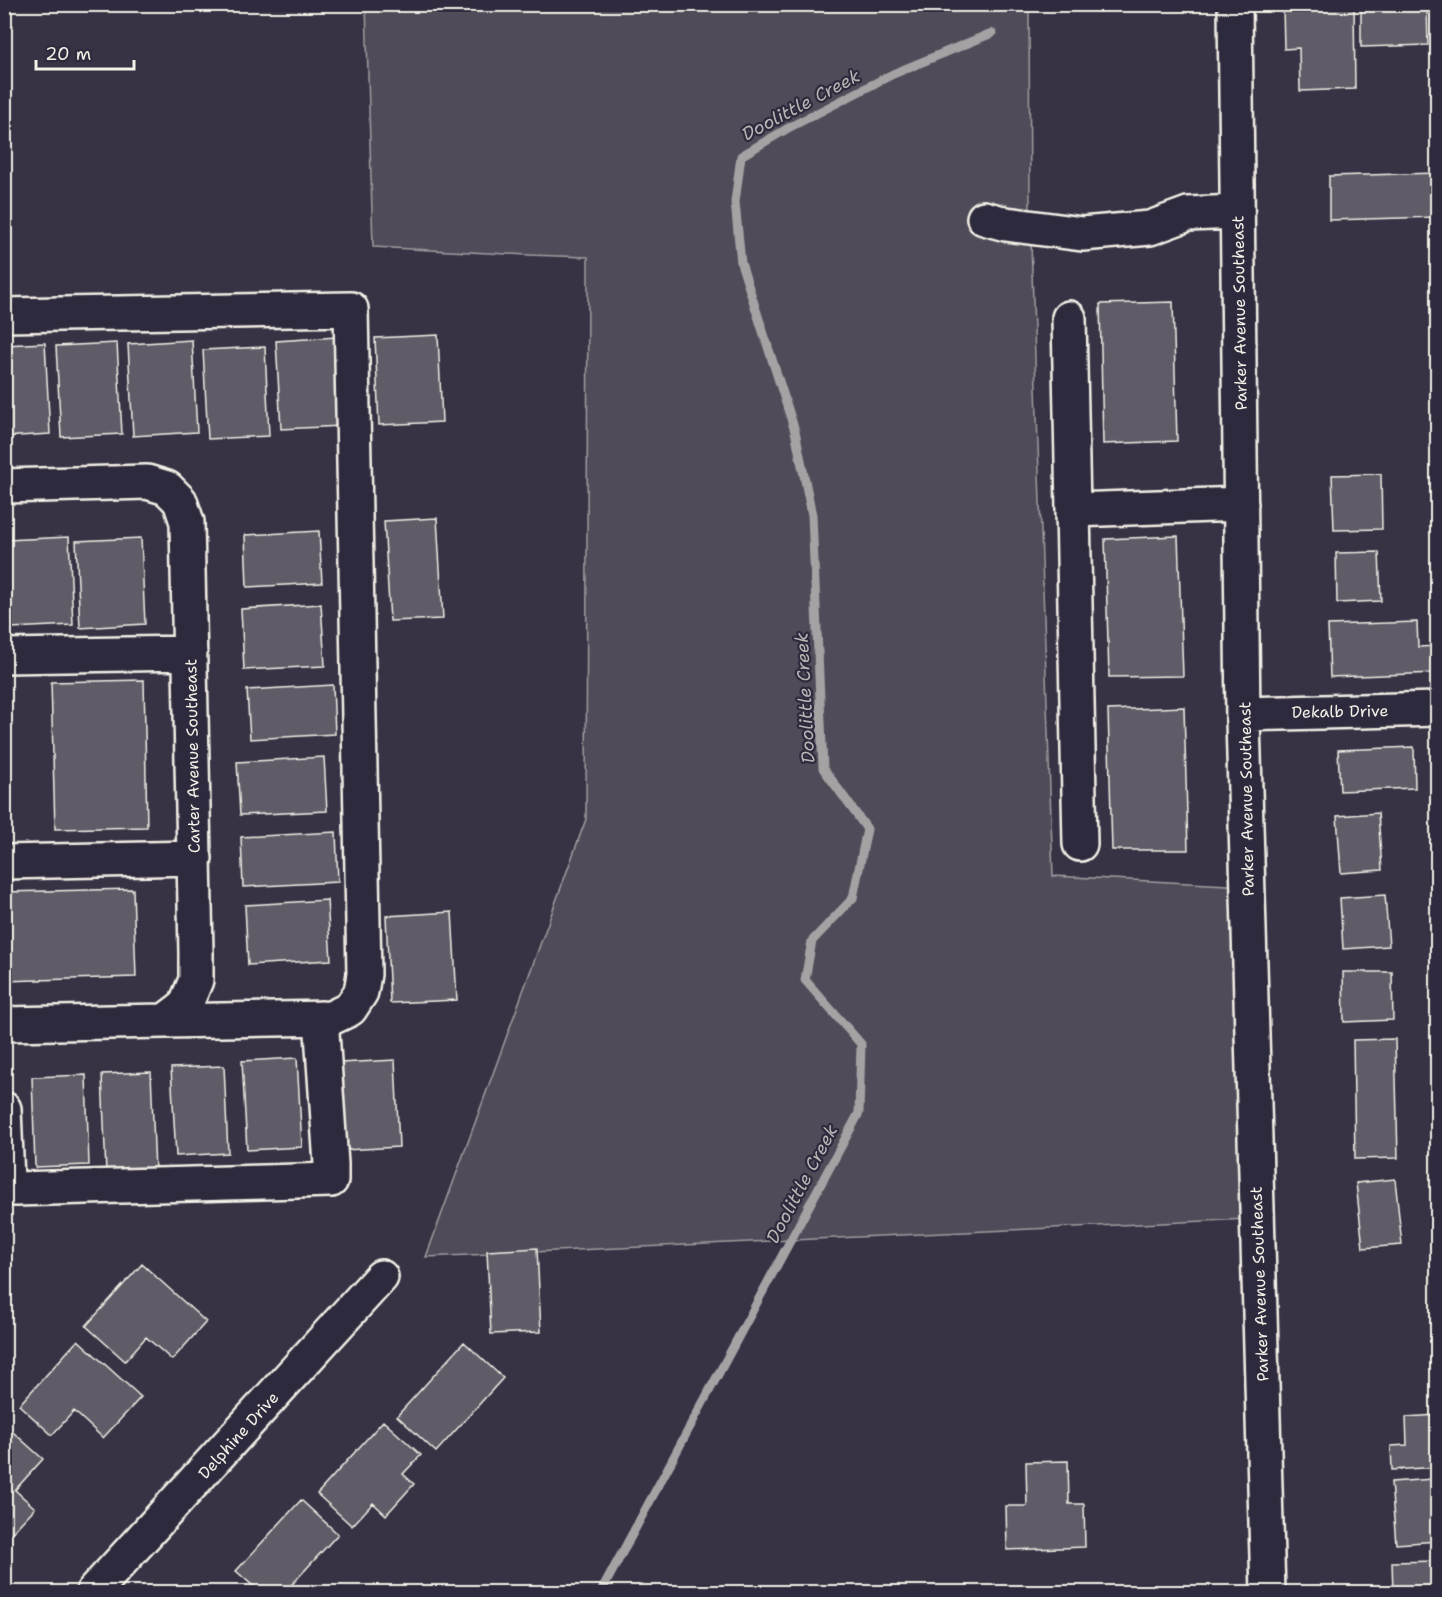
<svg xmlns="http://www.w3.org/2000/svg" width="1442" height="1597" viewBox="0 0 1442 1597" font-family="'Shantell Sans',sans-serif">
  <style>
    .green { fill: #504b59; stroke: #a29ea0; stroke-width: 1.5 }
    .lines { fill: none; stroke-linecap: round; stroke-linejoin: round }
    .stream { stroke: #a6a2a4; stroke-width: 9 }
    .building { fill: #5f5c67; stroke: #f4f1e8; stroke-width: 1.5 }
    .minor-casing { stroke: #f4f1e8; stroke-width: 38 }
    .minor { stroke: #2f2a3d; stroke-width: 33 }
    .labels { text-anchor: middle; stroke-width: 4.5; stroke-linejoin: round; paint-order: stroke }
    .street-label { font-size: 16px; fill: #f4f1e8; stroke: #2f2a3d }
    .water-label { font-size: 18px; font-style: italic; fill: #bab6b5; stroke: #2f2a3d }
  </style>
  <rect width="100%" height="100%" fill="#373244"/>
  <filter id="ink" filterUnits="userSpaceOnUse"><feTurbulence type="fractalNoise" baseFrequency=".0167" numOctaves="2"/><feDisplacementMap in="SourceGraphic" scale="12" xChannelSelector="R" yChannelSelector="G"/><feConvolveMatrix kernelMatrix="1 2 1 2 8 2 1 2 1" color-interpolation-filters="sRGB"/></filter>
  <g filter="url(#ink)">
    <path class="green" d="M366,5H1029L1030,214L1053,876L1247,886L1248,1219L426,1257L586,819L588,257L528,255L373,247Z"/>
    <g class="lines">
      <path class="stream" d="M601,1592L859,1113L861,1044L805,980L812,941L853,898L867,829L823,768L812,515L795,431L741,263L735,202L741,156L790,127L893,74L992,33"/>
    </g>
    <path class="building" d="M1354,4L1355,89L1300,91L1299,48L1284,49L1283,6Z
      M1361,4H1427L1428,45L1361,47Z
      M1438,173V217L1329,220V176Z
      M1173,302L1177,441L1103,444L1100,304Z
      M438,335L442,422L379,425L375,338Z
      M337,337L342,426L281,429L276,341Z
      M192,340L197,432L133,436L128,344Z
      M45,343L50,434L4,437V345Z
      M117,343L122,434L61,437L56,346Z
      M265,347L269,436L208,439L203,350Z
      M1381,474L1382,529L1334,530L1332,475Z
      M437,518L443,619L390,621L384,521Z
      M319,531L322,583L247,587L245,535Z
      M1178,536L1183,676L1109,677L1105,539Z
      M69,537L73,625L11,628L6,540Z
      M141,538L145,624L80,628L76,541Z
      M1379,552L1381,601L1337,603L1336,553Z
      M321,604L325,666L244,670L241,609Z
      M1417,622L1418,647L1438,646V673L1330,677L1328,625Z
      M144,680L147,827L55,829L51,682Z
      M333,685L335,734L250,739L247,690Z
      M1184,707L1188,850H1112L1108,710Z
      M1414,747L1415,788L1340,791L1338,750Z
      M324,757L327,811L240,815L237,762Z
      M1378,813L1382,870L1341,873L1337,816Z
      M336,832L338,882L243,887L241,837Z
      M133,889L136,977L4,981V892Z
      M1385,895L1389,946L1343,949L1340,898Z
      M327,900L331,960L248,965L245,905Z
      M452,912L457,1000L390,1003L386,916Z
      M1343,972H1392L1393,1020L1344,1022Z
      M1395,1039L1398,1158L1355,1159L1353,1040Z
      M297,1058L302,1147L247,1150L242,1061Z
      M395,1060L399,1147L345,1150L340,1063Z
      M224,1066L228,1153L176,1156L171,1068Z
      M151,1072L155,1171L106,1173L102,1074Z
      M86,1075L89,1165L35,1167L32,1077Z
      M1395,1179L1402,1245L1363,1248L1356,1183Z
      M537,1248L541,1332L491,1334L487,1251Z
      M142,1264L206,1322L172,1360L146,1337L125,1361L86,1326Z
      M78,1340L141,1397L103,1438L74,1411L52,1435L19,1405Z
      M464,1342L503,1378L436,1452L397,1416Z
      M1438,1415V1467L1392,1470L1391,1446L1407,1445L1406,1417Z
      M383,1421L421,1455L403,1474L414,1484L386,1515L373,1503L352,1526L317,1494Z
      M4,1424L43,1459L15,1490L35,1508L5,1540Z
      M1068,1461L1069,1504H1084L1085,1547L1007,1550L1006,1506H1027L1026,1462Z
      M1433,1479L1438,1541L1396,1544L1391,1482Z
      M301,1500L338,1534L285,1592H260L236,1571Z
      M1438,1561V1592H1393L1392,1562Z"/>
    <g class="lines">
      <g class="minor-casing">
        <path id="minor" d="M1235,4L1243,720L1268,1592
          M984,218L1006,224L1082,234L1150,228L1188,214L1237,212
          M4,315L351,309L364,974L361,992L350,1009L331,1018L165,1021
          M1069,318L1080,844
          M4,486L147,482L167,488L180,501L187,522L196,953V980L185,1006L165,1021L4,1024
          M1074,510L1241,504
          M4,656L190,653
          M1243,714L1438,709
          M4,862L195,858
          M4,1109L7,1181L15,1189L331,1180V1164L321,1018
          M93,1592L381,1277"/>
      </g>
      <use href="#minor" class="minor"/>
    </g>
  </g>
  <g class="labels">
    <g class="street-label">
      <text transform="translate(1239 313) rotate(-91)" y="6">Parker Avenue Southeast</text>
      <text transform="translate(1340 711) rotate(-1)" y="6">Dekalb Drive</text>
      <text transform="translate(192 756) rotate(-91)" y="6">Carter Avenue Southeast</text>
      <text transform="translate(1246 799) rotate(-91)" y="6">Parker Avenue Southeast</text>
      <text transform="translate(1259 1284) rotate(-92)" y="6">Parker Avenue Southeast</text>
      <text transform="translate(238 1435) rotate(-48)" y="6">Delphine Drive</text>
    </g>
    <g class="water-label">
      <text transform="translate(801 105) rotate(-28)" y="6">Doolittle Creek</text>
      <text transform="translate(805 698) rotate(-93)" y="6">Doolittle Creek</text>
      <text transform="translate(802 1184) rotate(-62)" y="6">Doolittle Creek</text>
    </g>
  </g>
  <rect width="1442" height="1597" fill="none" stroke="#2f2a3d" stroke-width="24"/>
  <rect x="12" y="12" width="1418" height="1573" fill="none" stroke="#f4f1e8" stroke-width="2" filter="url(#ink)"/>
  <path d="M36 60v9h98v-9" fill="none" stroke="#f4f1e8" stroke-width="3"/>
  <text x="45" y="60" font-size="18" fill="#f4f1e8" stroke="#2f2a3d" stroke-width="4.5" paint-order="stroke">20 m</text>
</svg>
